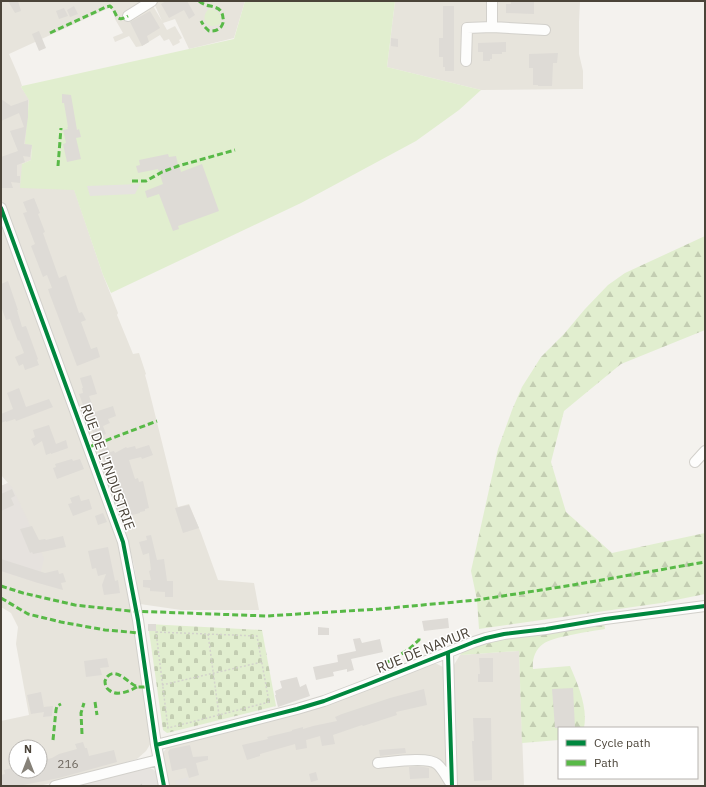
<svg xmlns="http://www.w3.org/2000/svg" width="706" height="787" viewBox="0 0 706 787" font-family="'IBM Plex Sans',sans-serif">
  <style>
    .residential { fill: #e7e4dc; fill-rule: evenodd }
    .industrial { fill: #e6e2de }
    .green { fill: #e1eecf }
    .forest { fill: url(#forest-firs) }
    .cemetery { fill: url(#cemetery-stones) }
    .parking { fill: #e6e3df }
    .building { fill: #dedbd6 }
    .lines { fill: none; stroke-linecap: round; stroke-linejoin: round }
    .minor-casing { stroke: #d2d0cb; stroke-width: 12 }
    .path { stroke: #d3d2cc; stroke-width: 1.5; stroke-dasharray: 2 2; stroke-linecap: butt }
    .minor { stroke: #fdfdfc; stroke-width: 10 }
    .quiet { stroke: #58b947; stroke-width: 3; stroke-dasharray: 6 3; stroke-linecap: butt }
    .cycleway-casing { stroke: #fff; stroke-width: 6 }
    .cycleway { stroke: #00873e; stroke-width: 4 }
    .labels { text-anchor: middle; stroke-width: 3; stroke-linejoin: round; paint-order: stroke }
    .number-label { font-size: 12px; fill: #706a61 }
    .street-label { font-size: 14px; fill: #4b4439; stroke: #fff }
  </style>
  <defs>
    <pattern id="forest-firs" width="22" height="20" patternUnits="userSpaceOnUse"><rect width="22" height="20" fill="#e1eecf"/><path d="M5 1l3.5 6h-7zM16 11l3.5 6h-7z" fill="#c3cdb2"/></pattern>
    <pattern id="cemetery-stones" width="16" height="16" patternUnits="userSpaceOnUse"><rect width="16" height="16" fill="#e1eecf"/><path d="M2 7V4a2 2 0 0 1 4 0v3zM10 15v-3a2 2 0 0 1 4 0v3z" fill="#c3cdb2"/></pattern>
  </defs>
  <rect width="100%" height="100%" fill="#f4f2ee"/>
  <path class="residential" d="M1,1H146L153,6L162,21L153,1H245L234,38L189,49L175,19L163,23L167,30L175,26L182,38L179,40L180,42L179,43L173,46L169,39L164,41L160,35L142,46L136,47L129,36L115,42L113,37L123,33L115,19L113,11L109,8L9,54L19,77L22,86L21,87L29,99L28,117L32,145L31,160L22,164L74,189L103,275L118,313L117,315L133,354L139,353L146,374L145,375L147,382L178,507L189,504L201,533L218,580L254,583L259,610H181L140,604L134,565L126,535L1,199Z
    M395,1H580L579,22V54L583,71V89L481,90L387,67Z
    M1,220L124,558L152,735L151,743L146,751L137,759L72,778L39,786H1V721L29,715L16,644L18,627L11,613L1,607V486L8,483L1,475ZM16,747H40V771H16Z
    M519,651L524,786H454L452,668L460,655Z
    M432,663L437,664L443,667L445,672L449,786H168L162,756L164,751L167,748L171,745Z"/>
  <path class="industrial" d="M8,483L13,489L37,540L44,559L38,583L1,571V486Z"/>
  <path class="green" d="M245,1H395L387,67L481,90L459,110L416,141L301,203L111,293L103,275L74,190L20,188L22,164L31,160L32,145L25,144L29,100L21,87L22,86L234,39Z
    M209,9C218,10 221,13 221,23C209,33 198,18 209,9Z"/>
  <path class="forest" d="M705,236V330L621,364L564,411L551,462L566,512L612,553L705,533V594L661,603L479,629L477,600L471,571L498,449L512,410L522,387L541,357L564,334L585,309L608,285L625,273Z
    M604,622L605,629C592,631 551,637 543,644C535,650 532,659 533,669L570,666C578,685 588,707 584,728H559V740L522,743L519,651L460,655L466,648L484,642Z"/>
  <path class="cemetery" d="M148,624L262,630L276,706L167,733L163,730Z"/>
  <path class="parking" d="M140,184L135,194L90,196L87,186Z
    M145,767L150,768L154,770L157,773L160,786H75Z
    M188,777L190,786H177L175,781Z"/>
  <path class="building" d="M8,1H18L21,11L15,13Z
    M166,1H187L195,15L189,19L184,10L169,18L161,4Z
    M511,2H534V14L506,13V4H511Z
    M74,6L78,14L70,17L67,10Z
    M443,6H454V71H445V67H443V57H439V38H443Z
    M64,8L68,16L59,19L56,11Z
    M150,11L160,28L147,36L149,42L142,46L130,22Z
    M39,31L46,48L39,51L32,34Z
    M391,38L398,39V47L391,46Z
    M506,42V52H502V54H492V59H490V61H483V52H478V43Z
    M558,53L557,63H553L552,86H538V85H533V68H529V54Z
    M62,94L71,95L77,130L79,129L81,137L76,138L81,159L67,162L63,144L66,143L63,130L68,129L67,127H68L64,103H62Z
    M1,99L11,106L28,100V117L24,144L32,145L30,157L23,156L25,162L17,165V176H20V183L11,182L13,188H1V157L18,151L10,131L24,127L19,113L1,121Z
    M168,154L169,157L176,156L179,169L180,168L181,172L202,164L219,211L178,226L179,229L173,231L159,194L147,198L145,191L163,184L158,169L138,173L136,166L140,165L139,160Z
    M34,198L40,213L38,214L45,232L43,233L59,278L66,275L79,313L82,312L86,320L81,322L91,349L97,347L100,357L77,366L50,295L48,289L52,288L47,275L43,277L31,246L35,244L23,213L27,212L23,202Z
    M8,281L18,310H17L22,327L26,326L38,359L37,360L39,365L25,370L23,364L19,366L15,357L24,353L19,340L18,341L10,319L6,320L1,306V284Z
    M91,375L97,394L89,396L95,412L113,406L116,416L108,419L110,423L103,426L106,434L95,438L79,394L83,393L82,388H83L80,378Z
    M19,388L26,407L49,399L53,407L16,421L15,419L6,422V421L1,423V414L13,409L7,393Z
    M49,425L56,444L66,440L68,448L51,454V453L46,455L42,441L34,446L31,439L35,437L33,430Z
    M149,445L153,455L142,459L141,457L129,460L135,479L138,478L139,482L143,481L149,508L145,509V511L140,512V513L125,517L100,450L108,447L110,452L114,451L115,453L126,447L127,448L135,446L136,449Z
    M72,459L73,461L80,459L84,469L57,479L53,468L56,467L55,464Z
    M12,489L15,496L11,498L14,505L1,511V494Z
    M79,495L81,501L89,499L92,509L73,516L68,504L72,503L70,498Z
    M189,505L199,528L183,533L175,508Z
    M103,513L107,522L98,525L95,516Z
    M32,526L39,540L45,539L46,540L63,536L66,547L33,554L32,552L30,553L20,529Z
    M151,535L157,560L164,559L167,581H173V597H165V592L150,591V588L143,587V580H151L149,571L151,570L149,553L143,555L139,542L147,540L146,536Z
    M108,547L115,581L118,580L120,593L104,595L102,585L106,574L98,576L96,568L92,569L88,551Z
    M1,559L45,573L58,570L59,574L63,573L66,582L61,583L63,590L38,583L1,571Z
    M448,618L449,628L424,631L422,621Z
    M148,624H156V631H148Z
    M318,627L329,628V635H318Z
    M360,638L362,643L380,639L383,652L351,659L354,670L347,672V669L333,672L334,676L316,680L313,667L338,662L337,655L356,651L353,639Z
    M107,658L109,667L100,668L102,675L86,677L84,661Z
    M479,658H493V682H478V674H480Z
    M297,677L300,687L306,684L310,696L278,707L275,695H276L275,691L282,688L280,681Z
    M573,688L575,728H555L552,689Z
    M424,689L427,705L396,712L397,715L363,726L362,725L333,735L335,744L322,746L320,736L306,740L307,748L296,750L295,744L260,754V756L247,760L242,745L268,739L267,737L292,731V730L303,727V729L313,726L337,721L335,717L342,714L390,698Z
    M41,692L44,708V707L53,706L52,716L43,717L44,712L31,714L27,695Z
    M473,718H491L492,780L474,781L472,741H474Z
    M83,742L85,748H87L89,756L114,750L117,762L59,778L18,786H1V775L5,774L4,770L12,768L13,771H40V761L52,758L59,754L77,749L75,744Z
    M190,745L193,757L208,756V760L196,763L199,775L189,778L186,768L172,771L168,752L170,749Z
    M405,748L406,753L380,756L379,750Z
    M418,766L429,768V778L410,779L409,767Z
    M316,772L318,780L311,782L309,774Z"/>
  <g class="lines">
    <g class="minor-casing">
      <path id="minor" d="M492,1V27
        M128,16L152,1
        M466,61L467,28L492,27L545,30
        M1,208L123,542L138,620L156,745L164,786
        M695,462L705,451
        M448,653L452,786
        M156,745L297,709L324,701L366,685L474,642L486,638L504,634L546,629L605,619L705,606
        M378,763C391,762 428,756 437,764C443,769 447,778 452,785
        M55,786L158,760"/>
    </g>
    <path class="path" d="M156,632L257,636L269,702L168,728Z
      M208,634L219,715
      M162,685L262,662
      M141,784L142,786"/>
    <use href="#minor" class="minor"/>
    <path class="quiet" d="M199,1C207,9 222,3 223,18C224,21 223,24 221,27C217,31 214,31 209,31L204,26L201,21
      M50,33L106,7L110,6C118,12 114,24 128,16
      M58,166L61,128
      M132,181H146L162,172L178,166L235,150
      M89,447L157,421
      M1,586L23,593L75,605L130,611L267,616L379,609L477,600L573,585L705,562
      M1,598L28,614L61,622L105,630L140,633
      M386,663L408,650L419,640V636
      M137,687C129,691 117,697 109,690C106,688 105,685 105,681C106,679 106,678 108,676C117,667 130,685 138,687C141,687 145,687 147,687
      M95,702L97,715
      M82,734L81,713L84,703
      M53,740L56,710L57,706L61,704"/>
    <g class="cycleway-casing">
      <path id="cycleway" d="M1,208L123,542L138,620L156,745L164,786
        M448,653L452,786
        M156,745L297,709L324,701L366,685L474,642L486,638L504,634L546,629L605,619L705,606"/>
    </g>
    <use href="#cycleway" class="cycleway"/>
  </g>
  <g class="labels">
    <g class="number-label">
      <text x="68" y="768">216</text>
    </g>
    <g class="street-label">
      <text transform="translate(108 467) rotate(70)" y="5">RUE DE L'INDUSTRIE</text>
      <text transform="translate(423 650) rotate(-22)" y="5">RUE DE NAMUR</text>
    </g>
  </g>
  <rect width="706" height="787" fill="none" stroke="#4b4439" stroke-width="4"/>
  <rect x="558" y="727" width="140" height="52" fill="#ffffff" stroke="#b7b4b0"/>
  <rect x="566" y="740" width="20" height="6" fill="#00873e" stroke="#b7b4b0"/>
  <text x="594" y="747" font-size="12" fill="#4b4439">Cycle path</text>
  <rect x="566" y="760" width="20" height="6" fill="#58b947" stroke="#b7b4b0"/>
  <text x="594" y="767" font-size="12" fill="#4b4439">Path</text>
  <g transform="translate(28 759)"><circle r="19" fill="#ffffff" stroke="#b7b4b0"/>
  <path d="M0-3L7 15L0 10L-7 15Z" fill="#868178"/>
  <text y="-6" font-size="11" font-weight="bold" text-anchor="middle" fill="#4b4439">N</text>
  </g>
</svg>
